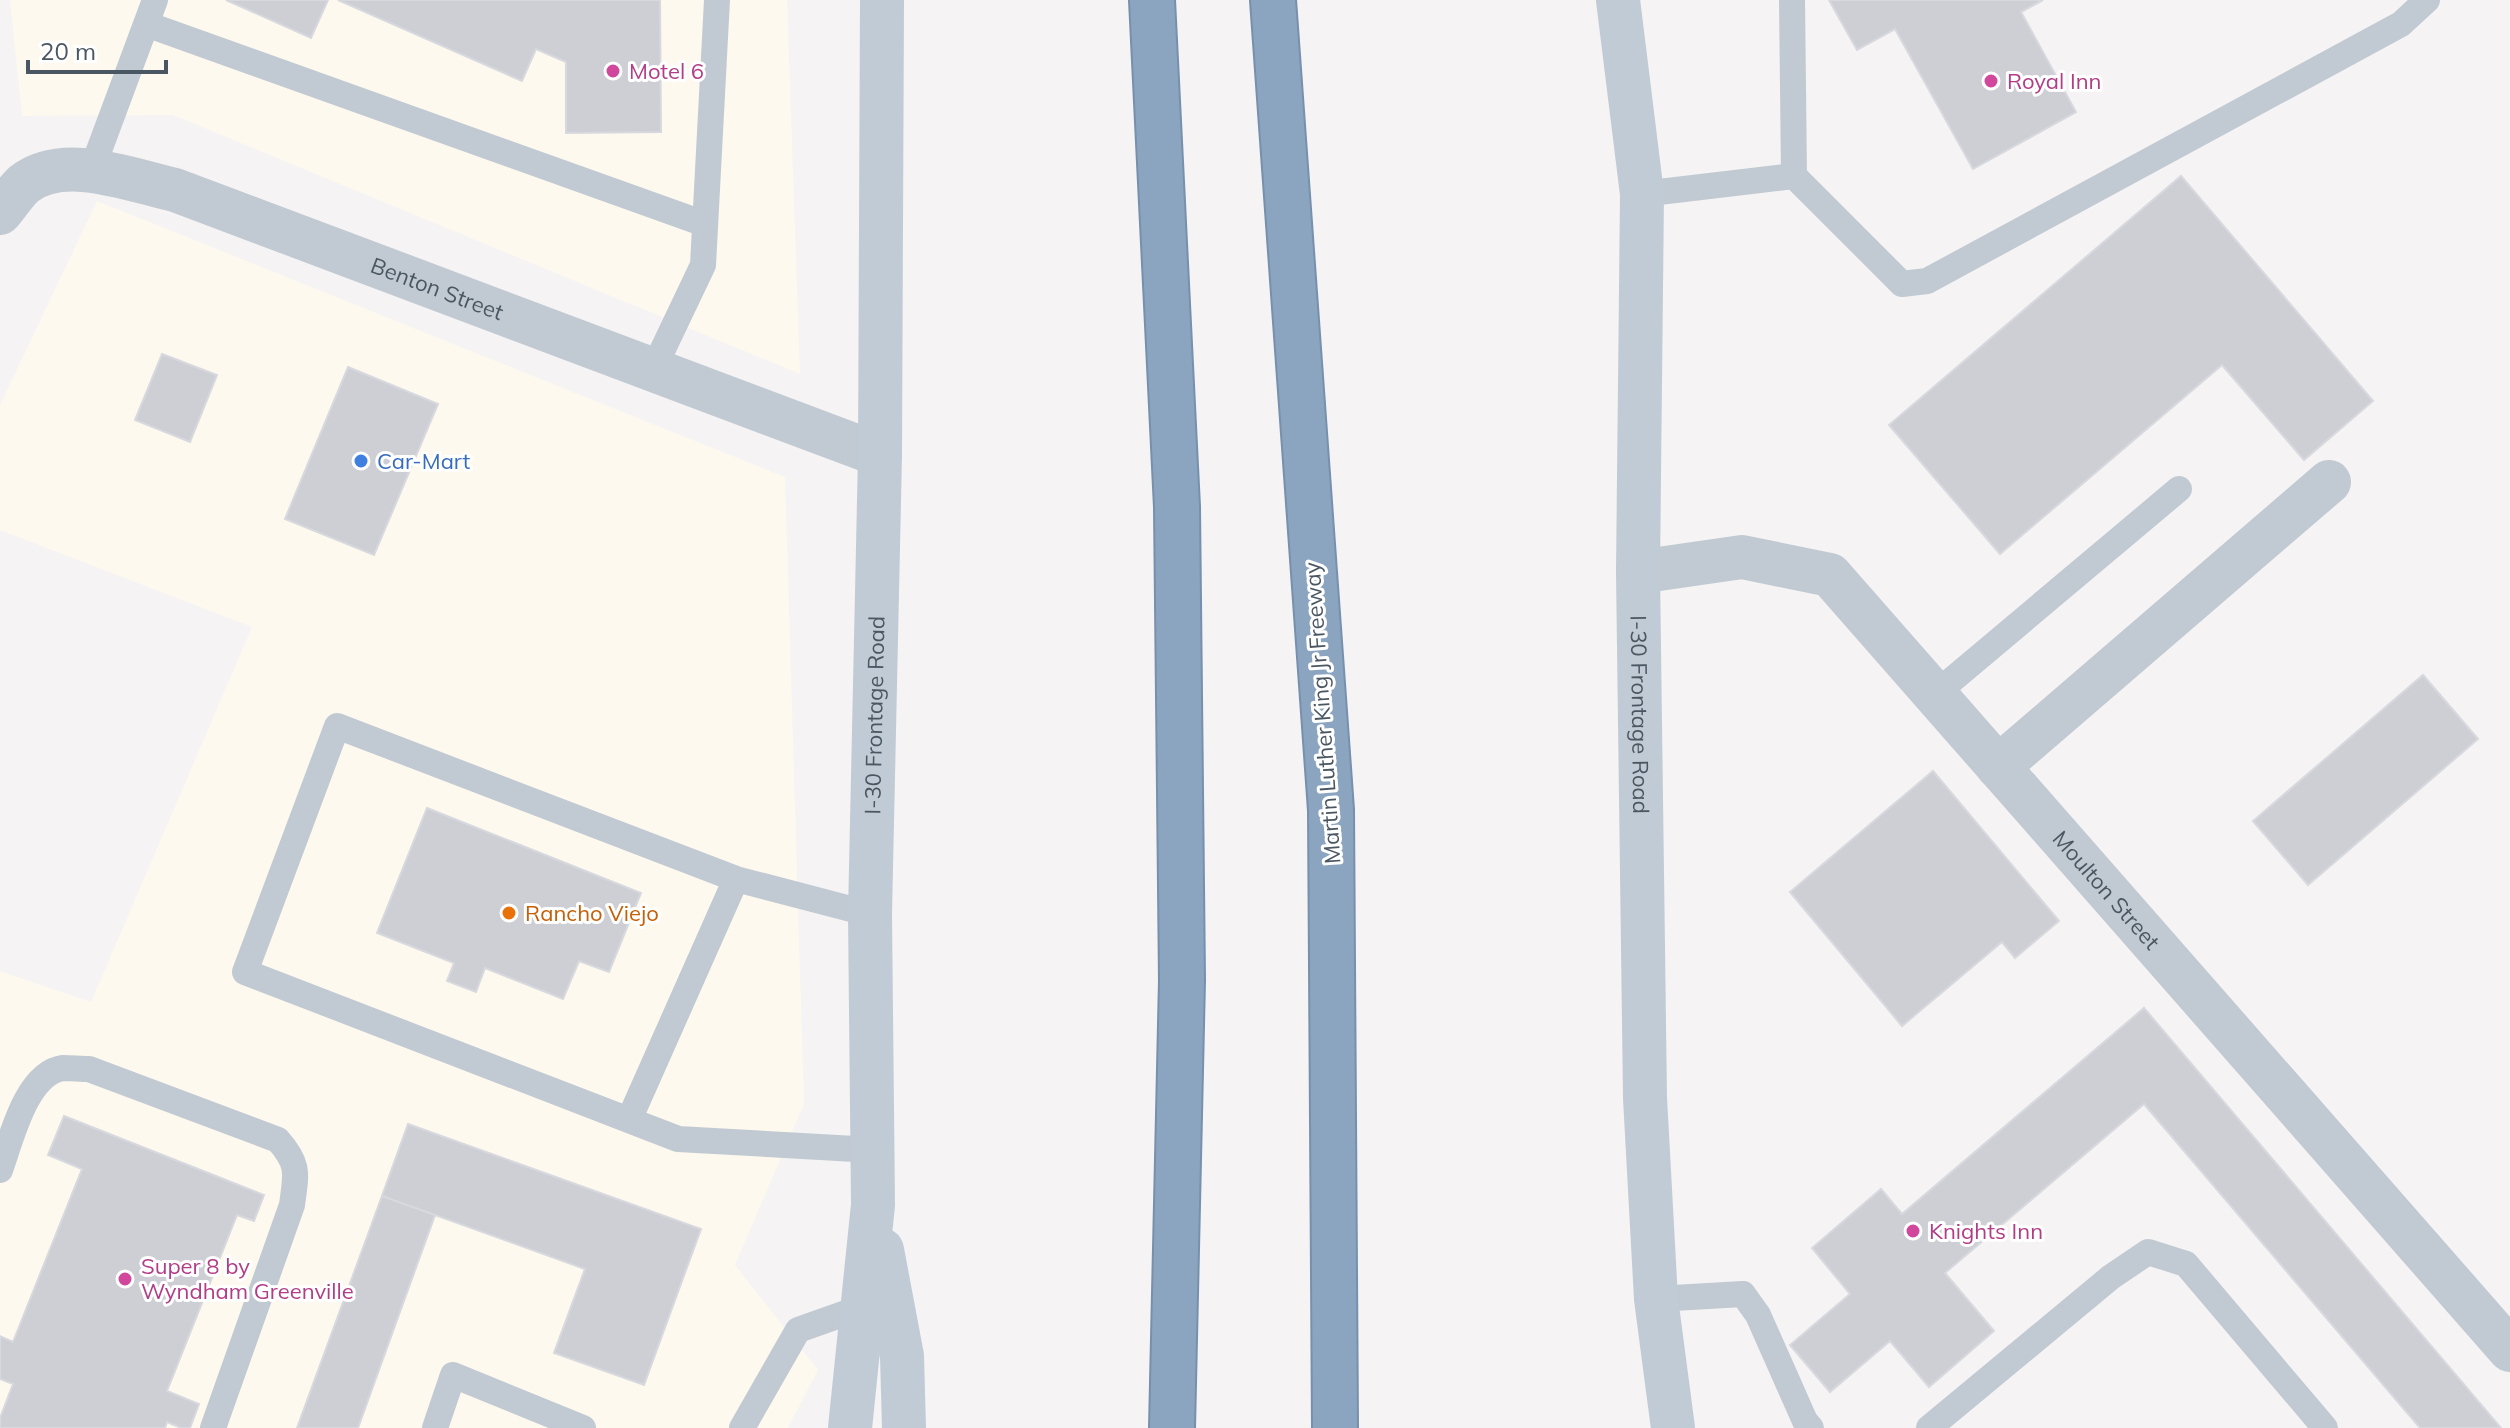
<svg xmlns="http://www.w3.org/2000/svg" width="2510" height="1428" viewBox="0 0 2510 1428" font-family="Mulish,sans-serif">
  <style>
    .commercial { fill: #fdf9ef }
    .building { fill: #cdcfd5; stroke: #d7d9de; stroke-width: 2 }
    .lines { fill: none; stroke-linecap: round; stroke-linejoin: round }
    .motorway-casing { stroke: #7690ad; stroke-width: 48 }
    .service { stroke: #c1cad2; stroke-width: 26 }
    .minor { stroke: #c1cad2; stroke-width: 44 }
    .secondary { stroke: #c1cbd6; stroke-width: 44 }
    .motorway { stroke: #8ba5c1; stroke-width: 44 }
    .hotel-dot { fill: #d1479c; stroke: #fff; stroke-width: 3 }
    .shop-dot { fill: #3f7fe0; stroke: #fff; stroke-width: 3 }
    .food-dot { fill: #e8710a; stroke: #fff; stroke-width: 3 }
    .labels { text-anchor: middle; stroke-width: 6; stroke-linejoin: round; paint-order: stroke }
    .hotel-label { font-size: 22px; fill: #b23c85; stroke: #fff; text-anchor: start }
    .street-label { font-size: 22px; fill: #4a5661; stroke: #fff }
    .shop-label { font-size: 22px; fill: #366cbe; stroke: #fff; text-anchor: start }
    .food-label { font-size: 22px; fill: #c56008; stroke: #fff; text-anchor: start }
  </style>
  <rect width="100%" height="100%" fill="#f5f3f3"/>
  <path class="commercial" d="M10,0H787L800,374L173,115L22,116Z
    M97,201L785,477L804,1104L735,1265L818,1370L788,1428H0V971L91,1002L252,627L0,530V405Z"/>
  <path class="building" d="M226,0H328L311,38Z
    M338,0H660L661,132L566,133V62L536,49L522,81Z
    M1829,0H2043L2021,12L2076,112L1973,169L1895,29L1857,50Z
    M2181,176L2373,401L2304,460L2222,365L2000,554L1889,425Z
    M162,354L217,375L190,442L135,420Z
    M348,367L438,404L374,555L285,519Z
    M2423,675L2478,739L2308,885L2253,821Z
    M1933,771L2059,921L2015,958L2002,942L1902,1026L1790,892Z
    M427,808L641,893L609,972L579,961L563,999L485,968L476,992L447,981L454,963L377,933Z
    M2144,1008L2501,1428H2420L2144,1104L1945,1273L1994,1331L1929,1387L1890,1341L1830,1392L1790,1345L1850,1294L1812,1248L1881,1189L1902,1214Z
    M64,1116L264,1195L254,1221L237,1215L167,1391L199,1404L190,1428H181L167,1422L165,1428H0V1418L13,1384L0,1379V1336L13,1342L82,1169L48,1155Z
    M408,1124L701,1229L644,1385L554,1353L585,1269L382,1196Z
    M382,1196L435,1215L358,1428H297Z"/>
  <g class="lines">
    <g class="motorway-casing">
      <path id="motorway" d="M1152,0L1177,507L1182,980L1172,1428
        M1273,0L1331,810L1335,1428"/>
    </g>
    <path class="service" d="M1792,0L1794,176
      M146,24L705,224
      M91,172L155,0
      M1642,194L1794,176L1902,284L1927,281L2401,24L2427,0
      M653,370L703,265L717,0
      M1934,695L2179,489
      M870,914L736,879L337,726L245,972L678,1139L873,1150
      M629,1120L736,879
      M0,1170C11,1140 26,1073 63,1068C71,1068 81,1069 89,1069L278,1140C300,1165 296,1174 292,1205L213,1428
      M1656,1299L1743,1294L1758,1315L1805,1421L1811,1428
      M435,1428L453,1375L583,1428
      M742,1428L798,1330L863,1307
      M1929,1428L2111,1277L2148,1252L2186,1264L2325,1428"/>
    <g class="minor">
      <path id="s1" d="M0,213C8,204 15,192 24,184C64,153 130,180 175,190L880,455"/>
      <path id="s2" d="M1638,572L1742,557L1830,575L2510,1350"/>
      <path d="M1998,767L2329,482"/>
    </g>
    <g class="secondary">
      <path id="s3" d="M1618,0L1642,194L1638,572L1645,1098L1656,1299L1673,1428"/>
      <path d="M882,1250L902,1356L904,1428"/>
      <path id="s4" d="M850,1428L873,1205L870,914L880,455L882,0"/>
    </g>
    <use href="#motorway" class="motorway"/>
  </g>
  <g class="hotel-dot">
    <circle cx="613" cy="71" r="8"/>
    <circle cx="1991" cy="81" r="8"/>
    <circle cx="1913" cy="1231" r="8"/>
    <circle cx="125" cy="1279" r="8"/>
  </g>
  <circle class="shop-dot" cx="361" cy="461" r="8"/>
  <circle class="food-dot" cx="509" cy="913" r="8"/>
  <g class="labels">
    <g class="hotel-label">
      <text x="629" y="79">Motel 6</text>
      <text x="2007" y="89">Royal Inn</text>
      <text x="1929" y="1239">Knights Inn</text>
      <text x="141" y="1274">Super 8 by<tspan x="141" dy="25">Wyndham Greenville</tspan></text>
    </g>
    <g class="street-label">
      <text dy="8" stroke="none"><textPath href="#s1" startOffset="474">Benton Street</textPath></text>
      <text transform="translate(1322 713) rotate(-94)" y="8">Martin Luther King Jr Freeway</text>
      <text dy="8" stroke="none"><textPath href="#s3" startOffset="716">I-30 Frontage Road</textPath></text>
      <text dy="8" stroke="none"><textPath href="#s4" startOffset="714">I-30 Frontage Road</textPath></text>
      <text dy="8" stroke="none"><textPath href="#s2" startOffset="614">Moulton Street</textPath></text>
    </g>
    <g class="shop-label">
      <text x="377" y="469">Car-Mart</text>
    </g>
    <g class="food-label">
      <text x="525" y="921">Rancho Viejo</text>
    </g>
  </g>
  <path d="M28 60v12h138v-12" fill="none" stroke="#4a5661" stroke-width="4"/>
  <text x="40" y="60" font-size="24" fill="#4a5661" stroke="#ffffff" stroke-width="6" paint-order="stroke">20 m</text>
</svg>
